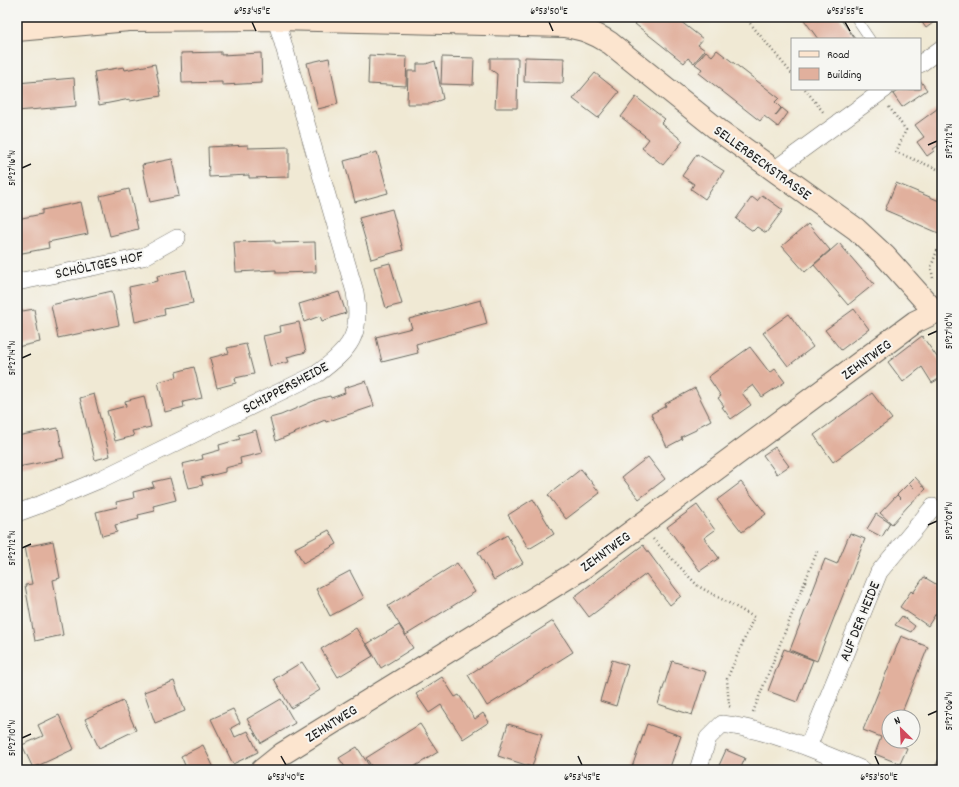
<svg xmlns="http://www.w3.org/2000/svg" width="959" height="787" viewBox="0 0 959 787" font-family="Dekko,sans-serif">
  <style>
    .building { fill: #e1b09d }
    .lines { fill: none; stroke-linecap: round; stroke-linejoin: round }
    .lane-casing { stroke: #66645c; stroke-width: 10 }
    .street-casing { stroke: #66645c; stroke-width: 18 }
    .secondary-casing { stroke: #66645c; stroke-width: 24 }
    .path { stroke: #66645c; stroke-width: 2.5; stroke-dasharray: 1 3; stroke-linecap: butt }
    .lane { stroke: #fff; stroke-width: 9 }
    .street { stroke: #fff; stroke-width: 17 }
    .secondary { stroke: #fce5cf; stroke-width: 22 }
    .ticks { fill: none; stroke: #1c1c1c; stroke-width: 1.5 }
    .labels { text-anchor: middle; stroke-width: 4; stroke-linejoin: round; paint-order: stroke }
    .street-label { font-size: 15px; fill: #1c1c1c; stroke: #f6f6f2 }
    .neatline { fill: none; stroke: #1c1c1c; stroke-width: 1.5 }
    .ticks-label { font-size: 10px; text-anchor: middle; fill: #1c1c1c }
  </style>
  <rect width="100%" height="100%" fill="#f6f6f2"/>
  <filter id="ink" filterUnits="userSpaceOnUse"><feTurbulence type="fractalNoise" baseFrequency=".025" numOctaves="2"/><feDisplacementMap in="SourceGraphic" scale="8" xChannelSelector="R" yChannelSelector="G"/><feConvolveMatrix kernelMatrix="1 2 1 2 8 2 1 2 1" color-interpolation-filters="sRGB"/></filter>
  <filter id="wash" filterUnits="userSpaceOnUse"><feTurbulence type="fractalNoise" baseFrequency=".012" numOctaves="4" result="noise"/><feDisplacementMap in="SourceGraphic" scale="16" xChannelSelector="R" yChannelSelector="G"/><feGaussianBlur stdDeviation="0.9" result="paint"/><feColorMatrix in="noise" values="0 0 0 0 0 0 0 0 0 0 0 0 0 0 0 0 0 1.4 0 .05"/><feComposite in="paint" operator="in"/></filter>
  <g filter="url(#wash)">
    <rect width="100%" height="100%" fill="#f0e9d4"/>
    <g id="blocks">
      <path class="building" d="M628,17H675L703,39L698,45L705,50L694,63L688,58L684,63L635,24L636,23Z
        M802,17H839L855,39H818Z
        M915,17H941L926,28L921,21L919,22Z
        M717,50L779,98L775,102L781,108L775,116L782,108L788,113L778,127L764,116L760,121L699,73L702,69L695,64L706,51L712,56Z
        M221,52V55L261,53L262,83L222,85V82L182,83L181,53Z
        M369,55L407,57L406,86L368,84Z
        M442,57L474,58L473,85L441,84Z
        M525,57L564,58L563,83L524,82Z
        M329,58L338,104L318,109L307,63Z
        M490,58H518L517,108H495L497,74L490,69Z
        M942,59V75L935,64Z
        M435,61L443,99L430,104H407L408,71H417V64H426Z
        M155,64L161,96L130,101V99L99,105L94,72L124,67L125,70Z
        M595,73L619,92L598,118L573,99Z
        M74,78L76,106L17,111V83Z
        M920,80L927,90L902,107L893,94L900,89H920Z
        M636,97L665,119L661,123L683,141L663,165L642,148L649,139L621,117Z
        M941,106L942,143L933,149L934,151L927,156L917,142L924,137L915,125Z
        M248,145V148L289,147V177L249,178V175L209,177L208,147Z
        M377,152L388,193L355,202L344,161Z
        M697,154L724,171L705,199L691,189L694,184L682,176Z
        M172,159L179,196L150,202L142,165Z
        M896,183L942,202L941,234L885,210Z
        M129,189L138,229L110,236L100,196Z
        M762,195L783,210L766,233L757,227L753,231L736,219L752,197L757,201Z
        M81,202L88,234L48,242L49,248L17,254V219L42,214V210Z
        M392,209L403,250L371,259L359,218Z
        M808,224L830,250L805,272L782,246Z
        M275,241V243L315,242L316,272L276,273V270L236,272L234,242Z
        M839,243L874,284L848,305L814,265Z
        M390,263L402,304L386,308L374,267Z
        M186,270L193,303L164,309L165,315L135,322L129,287L158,281L157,276Z
        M112,291L119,325L58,338L51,305Z
        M339,292L346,313L322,321L320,316L304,322L299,304Z
        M481,300L487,324L416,344L418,353L382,362L376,337L412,328L409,319Z
        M34,309L40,342L17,347V312Z
        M854,309L869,329L841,350L825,330Z
        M789,314L813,347L788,366L763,333Z
        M299,322L306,352L287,357L289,362L270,366L263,336L281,332L280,326Z
        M922,336L942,364V377L932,383L922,367L903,382L888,362Z
        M246,344L254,374L235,378L236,383L217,388L210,358L229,353L227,348Z
        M750,347L770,373L775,369L785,382L762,397L753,385L742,393L751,405L731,419L722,407L724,406L718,398L721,396L708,377Z
        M194,367L202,398L183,402L184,407L165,412L158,382L177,377L176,372Z
        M366,381L374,406L326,422L325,420L276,441L270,418L281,415L318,399L330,396L331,398L345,393L344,388Z
        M695,388L711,420L696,428V430L681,437L682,439L667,447L651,414L666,406L665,404Z
        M872,393L892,419L833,462L814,435Z
        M94,394L110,456L95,460L80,398Z
        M144,396L151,427L132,431L134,436L115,441L107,411L126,406L125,401Z
        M58,428L64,458L18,467L17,436Z
        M256,430L262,453L240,458L241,464L225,468V472L201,478L203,485L189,488L182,464L203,459L202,455L220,450L219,445L240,439L238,435Z
        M775,447L789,466L777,474L763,455Z
        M648,457L665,479L639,499L622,477Z
        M581,469L600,493L566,519L548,495Z
        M915,477L926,489L908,506L892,524L880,513L897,495L901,499L897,495L909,483L914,488L909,483Z
        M170,478L176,500L153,506L155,511L138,515L139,519L115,525L117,532L102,536L96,512L117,507L116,502L134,498L133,492L154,487L152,482Z
        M741,482L766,514L742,532L717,500Z
        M533,499L554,534L529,549L508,515Z
        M697,505L715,530L704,538L719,558L700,571L667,527Z
        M876,514L890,523L882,537L867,529Z
        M329,530L337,544L303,563L295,548Z
        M850,533L865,539L817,661L790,650L825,559L837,564Z
        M507,535L523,563L494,580L478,552Z
        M53,541L60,578L53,580L63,635L35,641L25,585L32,584L25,547Z
        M643,545L681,596L670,605L646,574L589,617L574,597Z
        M457,563L475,592L406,635L388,606Z
        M350,571L364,598L330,616L316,589Z
        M924,577L939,586L942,582V610L941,612L938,610L928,626L900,607L911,591L913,593Z
        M902,616L915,626L911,632L895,625Z
        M553,621L573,652L487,706L468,675Z
        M399,625L413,648L381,668L367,644Z
        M356,628L373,656L338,677L321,649Z
        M901,636L928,647L900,717H889V741L907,748L900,764L875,754L881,737L863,730Z
        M784,649L813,660L797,702L768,691Z
        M612,660L628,665L616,706L600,701Z
        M672,661L706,672L692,715L658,704Z
        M302,662L320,690L291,708L274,679Z
        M442,677L455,697L459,695L475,719L483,713L489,722L463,739L441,705L429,713L416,694Z
        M174,681L185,711L155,723L144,692Z
        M281,699L295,723L261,743L247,719Z
        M123,701L136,730L99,748L85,719Z
        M233,709L240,723L231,728L235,737L248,731L258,752L233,764L211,719Z
        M59,715L74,749L33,768L22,745L43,736L38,725Z
        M420,724L438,752L409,770H374L366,758Z
        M508,724L542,734L532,767L498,756Z
        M647,724L681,736L669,770H631Z
        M203,745L215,770H187L181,756Z
        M357,747L372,770H347L339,758Z
        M726,750L745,758L740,770H717Z
        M942,754V770H933Z"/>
    </g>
  </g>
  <g filter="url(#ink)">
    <use href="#blocks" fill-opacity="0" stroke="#66645c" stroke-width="1"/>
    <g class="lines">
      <g class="lane-casing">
        <path id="lane" d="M855,17L870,39"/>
      </g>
      <g class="street-casing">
        <path id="street" d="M920,64L942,48
          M774,170L885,89
          M17,282L143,257L177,238
          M17,513L39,505L99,480L317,374C351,348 362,336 355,292L276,19
          M808,747L879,572L933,507
          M698,770L708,738L722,724C771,730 818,751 863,770"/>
      </g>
      <g class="secondary-casing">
        <path id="secondary" d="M17,30L129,20L276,19L565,26C583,29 595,33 610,43L721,132L856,229L885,256L935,312
          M262,770L282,754L580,570L915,322L942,309"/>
      </g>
      <path class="path" d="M745,17L792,74
        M805,89L824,113
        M889,107L906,130L896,152L942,171
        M933,278L931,267L938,248
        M653,539L698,586L754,617L727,679L729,706L731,707
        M753,712L818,549"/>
      <use href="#lane" class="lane"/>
      <use href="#street" class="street"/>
      <use href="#secondary" class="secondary"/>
    </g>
  </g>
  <path class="ticks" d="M252,22L256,31M549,22L553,31M845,22L850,31M928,145L937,141M22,168L31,164M928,335L937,331M22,358L31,354M928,525L937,521M22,548L31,544M928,715L937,711M22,738L31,734M281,756L286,765M578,756L582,765M875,756L879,765"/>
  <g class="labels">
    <g class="street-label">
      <text transform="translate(763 162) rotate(36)" y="5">SELLERBECKSTRASSE</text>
      <text transform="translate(99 264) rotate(-12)" y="5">SCHÖLTGES HOF</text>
      <text transform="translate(866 359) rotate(-36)" y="5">ZEHNTWEG</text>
      <text transform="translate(285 387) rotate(-28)" y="5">SCHIPPERSHEIDE</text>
      <text transform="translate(605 551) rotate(-36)" y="5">ZEHNTWEG</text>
      <text transform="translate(859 621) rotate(-68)" y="5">AUF DER HEIDE</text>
      <text transform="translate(331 723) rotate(-32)" y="5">ZEHNTWEG</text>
    </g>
  </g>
  <rect width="959" height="787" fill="none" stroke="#f6f6f2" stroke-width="44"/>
  <rect x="791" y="38" width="130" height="52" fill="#f6f6f2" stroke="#9f9f9c"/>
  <rect x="799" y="51" width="20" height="6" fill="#fce5cf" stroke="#9f9f9c"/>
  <text x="827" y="58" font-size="12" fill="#1c1c1c">Road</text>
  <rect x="799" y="68" width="20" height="12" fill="#e1b09d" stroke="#9f9f9c"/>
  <text x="827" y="78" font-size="12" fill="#1c1c1c">Building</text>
  <g transform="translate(901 729) rotate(336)"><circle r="19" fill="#f6f6f2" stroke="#9f9f9c"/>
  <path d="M0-3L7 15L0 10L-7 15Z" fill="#d1495b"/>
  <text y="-6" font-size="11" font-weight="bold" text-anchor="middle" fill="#1c1c1c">N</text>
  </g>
  <rect x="22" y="22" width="915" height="743" class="neatline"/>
  <g class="ticks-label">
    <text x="252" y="14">6°53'45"E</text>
    <text x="549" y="14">6°53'50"E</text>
    <text x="845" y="14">6°53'55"E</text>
    <text transform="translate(948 141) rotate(-90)" y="4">51°27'12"N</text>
    <text transform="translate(11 168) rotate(-90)" y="4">51°27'16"N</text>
    <text transform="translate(948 331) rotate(-90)" y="4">51°27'10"N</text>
    <text transform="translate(11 358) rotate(-90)" y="4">51°27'14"N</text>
    <text transform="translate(948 521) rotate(-90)" y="4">51°27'08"N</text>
    <text transform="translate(11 548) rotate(-90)" y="4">51°27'12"N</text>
    <text transform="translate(948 711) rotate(-90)" y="4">51°27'06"N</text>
    <text transform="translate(11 738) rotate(-90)" y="4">51°27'10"N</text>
    <text x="286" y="780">6°53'40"E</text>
    <text x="582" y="780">6°53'45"E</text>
    <text x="879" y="780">6°53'50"E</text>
  </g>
</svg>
